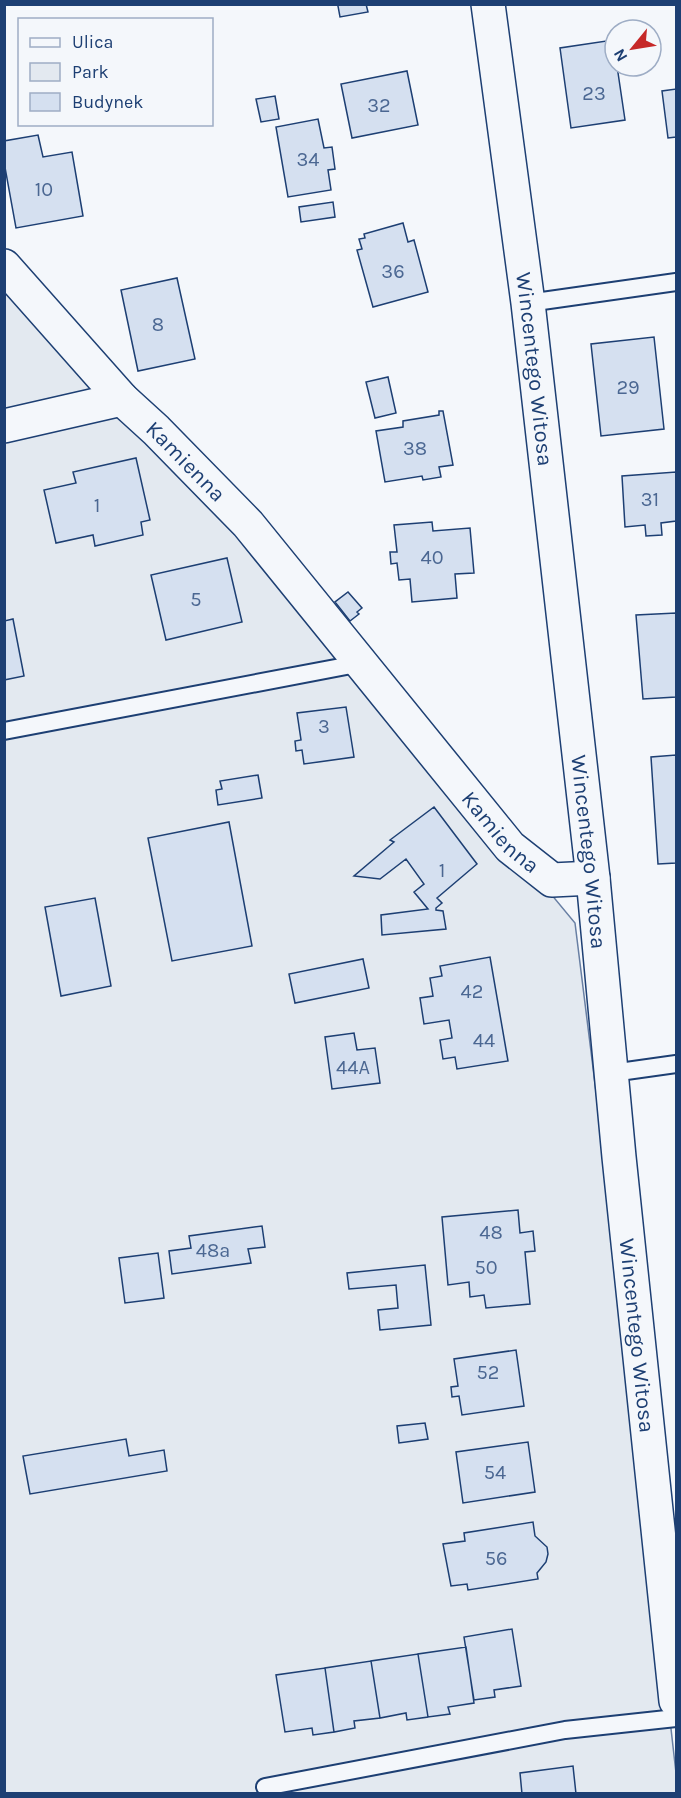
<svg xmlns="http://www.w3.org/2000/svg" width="681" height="1798" viewBox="0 0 681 1798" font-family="Karla,sans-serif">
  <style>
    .green { fill: #e3e9f0; stroke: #687fa3; stroke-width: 1.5 }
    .building { fill: #d5e0f0; stroke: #1d3f73; stroke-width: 1.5 }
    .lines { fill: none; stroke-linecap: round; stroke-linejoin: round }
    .service-casing { stroke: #1d3f73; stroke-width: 20 }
    .minor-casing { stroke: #1d3f73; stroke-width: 36 }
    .tertiary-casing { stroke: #1d3f73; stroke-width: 36 }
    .service { stroke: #f4f7fb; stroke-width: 16 }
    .minor { stroke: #f4f7fb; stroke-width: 33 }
    .tertiary { stroke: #f4f7fb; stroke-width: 33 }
    .labels { text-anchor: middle; stroke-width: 4.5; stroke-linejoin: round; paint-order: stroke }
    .number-label { font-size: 20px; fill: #4b6792 }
    .street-label { font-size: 22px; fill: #1d3f73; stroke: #f4f7fb }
  </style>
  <rect width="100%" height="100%" fill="#f4f7fb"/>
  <path class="green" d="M4,259L200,470L575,923L629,1357L676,1773V1793H5Z"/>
  <path class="building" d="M336,4H366L368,12L340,17L338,6Z
    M613,40L615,66H617L625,120L571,128L560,48Z
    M407,71L418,125L352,138L341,84Z
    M676,89V137L668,138L662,91Z
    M275,96L279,119L261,122L256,99Z
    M318,119L324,148L332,147L335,169L328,170L331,190L288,197L276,127Z
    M38,135L43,157L72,152L83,216L16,228L4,162V141Z
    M333,202L335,217L301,222L299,207Z
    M403,223L408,242L414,240L428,292L373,307L357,250L362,249L359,239L365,238L364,234Z
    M177,278L195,359L138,371L121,290Z
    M654,337L664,429L601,436L591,344Z
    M388,377L396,413L375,418L366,382Z
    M439,411H443L453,465L439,467L441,477L423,480L422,476L385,482L376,431L403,427V421L439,415Z
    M136,458L150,520L141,522L143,535L95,546L93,535L56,543L44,490L76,483L73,472Z
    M676,472V521L661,523L662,535L646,536L645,525L625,527L622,476Z
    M432,522L433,531L470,528L474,573L455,574L457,598L412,602L410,579L399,580L397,563L391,564L390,552H397L394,525Z
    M227,558L242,622L166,640L151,575Z
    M348,592L362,608L357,612L359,614L350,621L335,602Z
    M676,613V697L643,699L636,615Z
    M13,619L24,676L4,680V621Z
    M346,707L354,757L304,764L302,750L296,751L295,741L301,740L297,713Z
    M676,755V863L658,864L651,757Z
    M258,775L262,798L218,805L216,790L222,789L220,781Z
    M434,807L477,864L437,898L442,903L436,908V910L443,911L446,929L382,935L381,915L428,909L414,892L424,884L406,859L380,879L354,876L394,842L390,840Z
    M229,822L252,946L172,961L148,838Z
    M95,898L111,986L61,996L45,907Z
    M490,957L508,1061L457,1069L455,1057L443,1059L440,1040L452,1038L449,1020L424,1024L420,998L433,996L430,978L442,976L440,966Z
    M363,959L369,988L295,1003L289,974Z
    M354,1033L357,1050L375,1048L380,1083L332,1089L325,1037Z
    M518,1210L520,1233L533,1231L535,1251L525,1252L530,1304L486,1308L484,1295L470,1297L469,1282L448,1285L442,1217Z
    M262,1226L265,1247L248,1249L251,1263L172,1274L169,1251L191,1248L189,1236Z
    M158,1253L164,1298L125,1303L119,1258Z
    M425,1265L431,1325L380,1330L378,1310L398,1308L396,1285L349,1289L347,1273Z
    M516,1350L524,1406L462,1415L459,1396L452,1397L451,1387L458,1386L454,1359Z
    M425,1423L428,1439L399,1443L397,1426Z
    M126,1439L129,1456L164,1450L167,1471L30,1494L23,1456Z
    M528,1442L535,1492L463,1503L456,1452Z
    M533,1522L535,1536L547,1547L548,1554L546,1562L537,1573L538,1579L468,1590L467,1584L451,1586L443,1544L465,1541L464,1533Z
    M512,1629L521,1686L494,1690L495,1697L474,1700L464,1637Z
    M466,1647L474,1703L448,1707L450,1714L428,1717L418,1654Z
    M418,1654L428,1717L407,1720L406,1713L380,1718L371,1661Z
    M371,1661L380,1718L354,1721L355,1728L334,1732L325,1668Z
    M325,1668L334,1732L313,1735L312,1728L285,1732L276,1675Z
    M573,1766L576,1794H522L520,1773Z"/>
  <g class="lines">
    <g class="service-casing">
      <path id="service" d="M528,303L676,282
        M4,731L362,663
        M612,1073L676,1064
        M265,1787L565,1730L676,1718"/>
    </g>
    <g class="minor-casing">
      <g id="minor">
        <path id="s1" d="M4,266L122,399L156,430L248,524L510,847L552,880L593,878"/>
        <path d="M4,426L122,399"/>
      </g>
    </g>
    <g class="tertiary-casing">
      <g id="tertiary">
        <path id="s2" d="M488,4L528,303L593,878L619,1157L676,1701"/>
      </g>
    </g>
    <use href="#service" class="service"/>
    <use href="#minor" class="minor"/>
    <use href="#tertiary" class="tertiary"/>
  </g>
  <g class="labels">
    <g class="number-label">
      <text x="594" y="100">23</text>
      <text x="379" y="112">32</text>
      <text x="308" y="166">34</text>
      <text x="44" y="196">10</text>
      <text x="393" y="278">36</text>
      <text x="158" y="331">8</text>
      <text x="628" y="394">29</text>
      <text x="415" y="455">38</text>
      <text x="650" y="506">31</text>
      <text x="97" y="512">1</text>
      <text x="432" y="564">40</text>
      <text x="196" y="606">5</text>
      <text x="324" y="733">3</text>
      <text x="442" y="877">1</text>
      <text x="472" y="998">42</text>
      <text x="484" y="1047">44</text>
      <text x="353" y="1074">44A</text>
      <text x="491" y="1239">48</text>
      <text x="213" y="1257">48a</text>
      <text x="486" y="1274">50</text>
      <text x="488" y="1379">52</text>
      <text x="495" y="1479">54</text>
      <text x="496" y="1565">56</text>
    </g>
    <g class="street-label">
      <text dy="8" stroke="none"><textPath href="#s2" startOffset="368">Wincentego Witosa</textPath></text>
      <text dy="8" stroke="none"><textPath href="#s1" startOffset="267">Kamienna</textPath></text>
      <text dy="8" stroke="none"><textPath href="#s1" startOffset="754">Kamienna</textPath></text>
      <text dy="8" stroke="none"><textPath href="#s2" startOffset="854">Wincentego Witosa</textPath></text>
      <text dy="8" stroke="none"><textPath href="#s2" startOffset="1340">Wincentego Witosa</textPath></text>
    </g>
  </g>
  <rect width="681" height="1798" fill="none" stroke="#1d3f73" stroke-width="12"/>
  <rect x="18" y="18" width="195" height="108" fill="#f4f7fb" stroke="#9eadc5" stroke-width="1.5"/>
  <rect x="30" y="38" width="30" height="9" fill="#f4f7fb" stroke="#9eadc5" stroke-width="1.5"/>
  <text x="72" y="48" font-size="18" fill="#1d3f73">Ulica</text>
  <rect x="30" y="63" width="30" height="18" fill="#e3e9f0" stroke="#9eadc5" stroke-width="1.5"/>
  <text x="72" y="78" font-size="18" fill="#1d3f73">Park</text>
  <rect x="30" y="93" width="30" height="18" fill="#d5e0f0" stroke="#9eadc5" stroke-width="1.5"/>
  <text x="72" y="108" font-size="18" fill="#1d3f73">Budynek</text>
  <g transform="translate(633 48) rotate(240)"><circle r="28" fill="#f4f7fb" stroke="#9eadc5" stroke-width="1.5"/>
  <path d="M0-4.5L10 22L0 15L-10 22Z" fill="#c62828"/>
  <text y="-9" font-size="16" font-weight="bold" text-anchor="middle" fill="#1d3f73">N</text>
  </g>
</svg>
